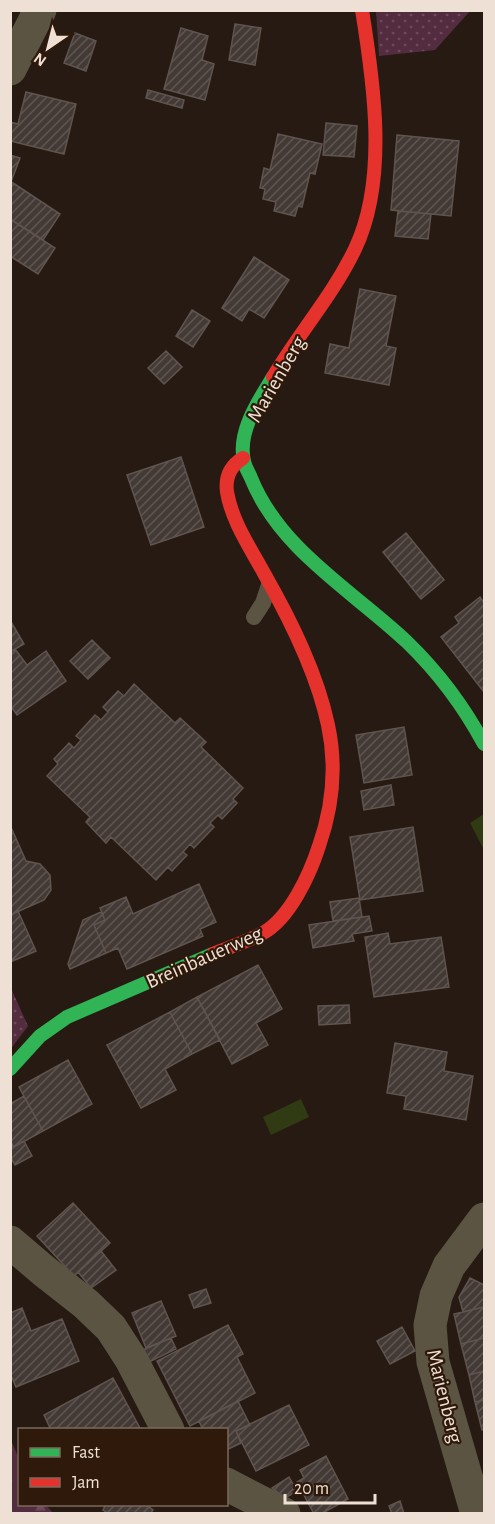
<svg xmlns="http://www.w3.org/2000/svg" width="495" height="1524" viewBox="0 0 495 1524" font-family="'Alegreya Sans',sans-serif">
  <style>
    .grass { fill: url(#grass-dots) }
    .forest { fill: url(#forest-firs) }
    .water { fill: #303a13 }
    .building { fill: url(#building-hatch); stroke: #605450; stroke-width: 1.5 }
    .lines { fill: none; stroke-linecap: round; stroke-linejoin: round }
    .lane { stroke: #5b5442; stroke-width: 16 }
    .street { stroke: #5b5442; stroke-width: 33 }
    .fast { stroke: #30b455; stroke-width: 14 }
    .jam { stroke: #e5322d; stroke-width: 14 }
    .labels { text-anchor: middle; stroke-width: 4.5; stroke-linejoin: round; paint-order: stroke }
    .street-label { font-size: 21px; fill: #efe0d6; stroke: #2e190a }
  </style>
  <defs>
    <pattern id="grass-dots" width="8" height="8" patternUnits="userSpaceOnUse" patternTransform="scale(1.5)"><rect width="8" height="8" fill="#542c40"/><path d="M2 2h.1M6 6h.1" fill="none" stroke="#6d4a5b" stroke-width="1.8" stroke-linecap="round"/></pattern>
    <pattern id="forest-firs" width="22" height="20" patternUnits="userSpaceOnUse" patternTransform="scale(1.5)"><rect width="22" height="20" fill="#542c40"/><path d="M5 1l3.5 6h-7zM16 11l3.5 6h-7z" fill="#6d4a5b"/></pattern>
    <pattern id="building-hatch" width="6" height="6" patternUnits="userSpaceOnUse" patternTransform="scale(1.5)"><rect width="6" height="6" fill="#443a35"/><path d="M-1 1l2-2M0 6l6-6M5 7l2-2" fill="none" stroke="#5f5652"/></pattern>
  </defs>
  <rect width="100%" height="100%" fill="#261a12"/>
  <path class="grass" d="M376,11H470L435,50L379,56Z
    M10,986L28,1026L10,1050Z"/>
  <path class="forest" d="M11,1440L19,1459L20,1504L46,1505L53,1513H11Z"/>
  <path class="water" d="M484,814V850L470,823Z
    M301,1099L309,1117L271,1135L263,1117Z"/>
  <path class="building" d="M235,24L261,28L255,65L229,60Z
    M181,28L208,36L202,60L214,64L205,100L164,89Z
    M75,33L96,41L86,71L64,63Z
    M148,90L184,100L182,108L146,98Z
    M26,92L76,104L64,154L10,141V122L18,124Z
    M326,123L357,126L354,157L323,155Z
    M278,134L322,144L315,174L310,173L302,207L298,206L295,216L274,211L276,202L263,199L265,189L260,188L264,168L270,170Z
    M397,135L459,141L451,216L391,210Z
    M10,155L20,158L11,182L10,181Z
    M10,181L60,214L43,240L10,219Z
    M398,211L431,214L428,239L395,236Z
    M10,219L55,248L38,274L10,256Z
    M254,257L289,280L264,318L249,309L242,321L222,308Z
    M360,289L396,296L386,346L396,348L389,385L325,373L330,344L349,348Z
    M192,310L210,321L193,347L176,336Z
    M166,351L182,367L164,384L148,368Z
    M181,457L204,527L151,545L127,475Z
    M406,533L444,580L421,599L383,552Z
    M480,597L484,603V692L441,637L459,623L455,617Z
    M10,620L24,644L10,652Z
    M92,640L110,658L88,679L70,661Z
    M15,649L27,665L46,651L66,681L17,715L10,705V652Z
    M134,684L175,723L180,718L206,742L201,747L243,788L233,799L237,803L222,819L218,815L210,823L214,827L194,848L190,844L183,852L187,855L172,871L168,867L156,880L111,837L106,843L86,822L90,817L47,776L58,764L54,759L69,743L74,748L81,740L76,736L95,715L101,720L108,712L103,707L118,691L124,696Z
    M404,727L412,775L364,783L356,735Z
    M391,785L394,805L364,810L361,791Z
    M10,825L26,861L40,864L50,875L51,890L44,900L10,915Z
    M413,827L423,891L360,900L350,837Z
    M199,884L216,922L200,929L203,936L127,969L118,948L106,953L94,925L105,920L100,908L126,897L133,914Z
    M359,898L362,917L333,921L330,902Z
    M18,911L36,951L10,962V915Z
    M101,912L105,920L94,925L106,953L70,969L68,964L83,920Z
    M369,916L372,931L352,934L354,941L313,948L309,925Z
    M388,933L390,944L441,937L449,987L374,997L365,937Z
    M258,965L282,1009L256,1023L268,1045L232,1064L197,997Z
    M197,997L220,1040L192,1054L170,1012Z
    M349,1005L350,1023L319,1025L318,1006Z
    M170,1012L192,1054L165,1069L176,1090L141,1108L107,1045Z
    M395,1043L447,1052L444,1071L473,1076L466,1120L404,1109L406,1096L387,1093Z
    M68,1060L92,1104L43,1131L19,1087Z
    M24,1096L43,1131L14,1147L10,1141V1104Z
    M24,1141L32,1156L15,1165L10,1156V1148Z
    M73,1203L110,1243L74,1276L37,1236Z
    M101,1251L116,1270L91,1288L78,1272Z
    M470,1278L484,1285V1307L463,1312L459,1297Z
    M206,1289L211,1303L194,1308L189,1295Z
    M161,1301L176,1336L146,1348L132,1313Z
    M484,1307V1338L461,1344L454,1314Z
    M22,1308L31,1331L62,1319L79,1361L16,1387L10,1373V1313Z
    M228,1325L243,1354L237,1357L255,1393L190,1426L157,1361Z
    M402,1327L415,1351L390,1364L377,1341Z
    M171,1338L176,1349L149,1362L143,1350Z
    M484,1338V1371L469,1375L461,1344Z
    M484,1371V1400L475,1402L469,1375Z
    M113,1378L141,1430H51L44,1415Z
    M484,1400V1429L482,1430L475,1402Z
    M238,1401L250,1425L236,1431L241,1443L226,1450V1430H203L199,1421Z
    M289,1405L309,1445L256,1471L236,1431Z
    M326,1456L348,1499L321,1514H314L297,1482L304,1478L300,1470Z
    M289,1477L297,1491L285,1498L272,1488Z
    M400,1501L404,1514H392L389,1506Z
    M106,1504H145L153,1510L150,1514H109L103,1510Z"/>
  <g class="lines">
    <path class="lane" d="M254,617L263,603L269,585"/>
    <path class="street" d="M10,69L40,10
      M10,1242L44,1271L86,1304L111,1328L131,1359L168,1430
      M226,1484L284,1514
      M477,1514L433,1362L430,1325L436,1296L449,1266L484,1219"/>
    <path class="fast" d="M273,377C259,400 237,432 244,461C245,467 249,473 251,478C280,550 353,591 407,642C438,672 464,707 484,744
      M10,1069L40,1036L67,1017L213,954"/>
    <path class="jam" d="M273,377C299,333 333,295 355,249C388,180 374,84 362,10
      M213,954C230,947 248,941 263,933C290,918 310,874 319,846C333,806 337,767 328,725C317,673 291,621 265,575C251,549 232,522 227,492C225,477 230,466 243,458"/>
  </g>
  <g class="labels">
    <g class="street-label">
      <text transform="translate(276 379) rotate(-60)" y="7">Marienberg</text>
      <text transform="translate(204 957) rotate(-24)" y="7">Breinbauerweg</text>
      <text transform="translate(445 1396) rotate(76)" y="7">Marienberg</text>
    </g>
  </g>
  <rect width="495" height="1524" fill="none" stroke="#efe0d6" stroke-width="24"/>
  <rect x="18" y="1428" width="210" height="78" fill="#2e190a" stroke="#7b695c" stroke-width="1.5"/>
  <rect x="30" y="1448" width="30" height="9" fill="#30b455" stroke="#7b695c" stroke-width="1.5"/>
  <text x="72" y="1458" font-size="18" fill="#efe0d6">Fast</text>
  <rect x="30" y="1478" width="30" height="9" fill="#e5322d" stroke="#7b695c" stroke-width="1.5"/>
  <text x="72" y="1488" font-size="18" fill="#efe0d6">Jam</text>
  <g transform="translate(48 48) rotate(215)" stroke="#2e190a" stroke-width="4.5" paint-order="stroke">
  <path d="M0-4.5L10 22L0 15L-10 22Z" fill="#efe0d6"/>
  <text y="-9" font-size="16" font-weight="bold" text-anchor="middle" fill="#efe0d6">N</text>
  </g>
  <path d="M285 1494v9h90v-9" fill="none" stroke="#efe0d6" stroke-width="3"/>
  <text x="294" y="1494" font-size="18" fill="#efe0d6" stroke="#2e190a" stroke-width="4.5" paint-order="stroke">20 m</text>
</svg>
